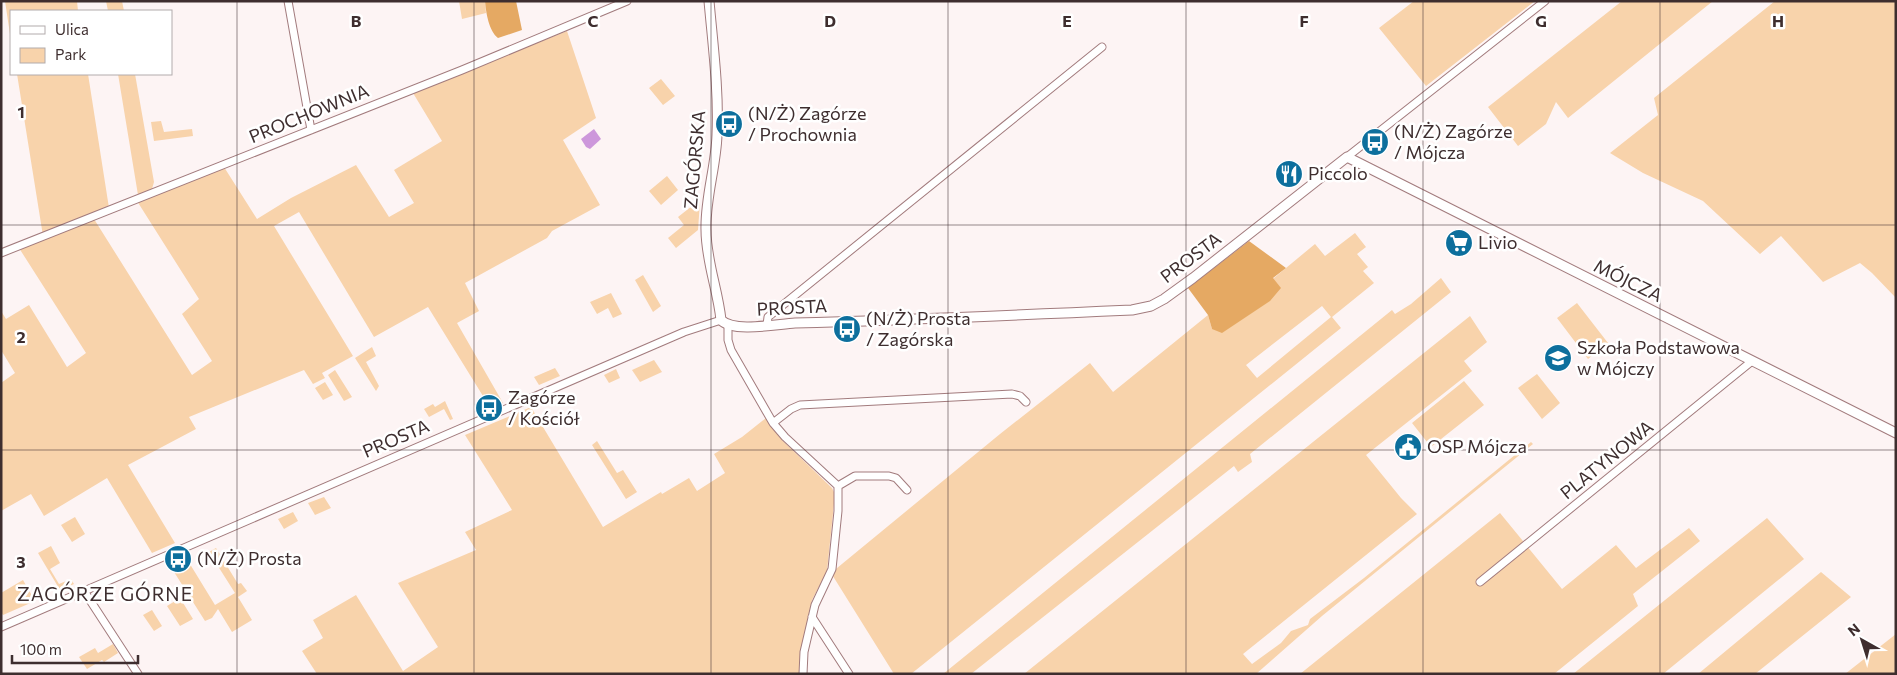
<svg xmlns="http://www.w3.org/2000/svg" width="1897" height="675" viewBox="0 0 1897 675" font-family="Commissioner,sans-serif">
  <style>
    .green { fill: #f8d3ab; fill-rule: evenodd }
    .forest { fill: #e5a963 }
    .water { fill: #cd97db }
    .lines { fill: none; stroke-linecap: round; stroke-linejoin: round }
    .minor-casing { stroke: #a27b7d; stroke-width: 9 }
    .tertiary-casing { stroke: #a27b7d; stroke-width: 11 }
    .minor { stroke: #fff; stroke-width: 7 }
    .tertiary { stroke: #fff; stroke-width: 9 }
    .grid { fill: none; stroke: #3e2e2f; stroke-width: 1; stroke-opacity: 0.55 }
    .labels { text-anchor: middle; stroke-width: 5; stroke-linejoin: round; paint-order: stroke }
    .street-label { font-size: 18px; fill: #3e2e2f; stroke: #fff }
    .poi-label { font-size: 18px; fill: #3e2e2f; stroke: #fff; text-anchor: start }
    .neighbourhood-label { font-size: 19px; letter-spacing: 1px; fill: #3e2e2f; stroke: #fff }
    .grid-label { font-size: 16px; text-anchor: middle; font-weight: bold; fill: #3e2e2f; stroke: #fff; stroke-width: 5; stroke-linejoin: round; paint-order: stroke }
  </style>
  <rect width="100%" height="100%" fill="#fdf4f4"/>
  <path class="green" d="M5,1H77L78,11H11V41Z
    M106,1H122L124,11H108Z
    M459,1H485L486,13L462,19Z
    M1414,1H1535L1426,86L1379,28Z
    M1622,1H1713L1568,118L1556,102L1546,124L1518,146L1488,107Z
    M1775,1H1896V298L1872,273L1860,263L1823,282L1781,236L1760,254L1703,201L1643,173L1610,153L1658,115L1654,98Z
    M567,31L596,118L563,140L600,205L552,231L547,238L465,283L479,311L457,323L503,403L491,409L428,307L374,337L299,212L274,226L353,356L322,373L325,378L313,384L304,370L189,417L196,429L128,465L175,543L152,553L107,478L44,516L31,494L1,511V383L15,373L1,350V311L6,319L29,305L67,367L86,353L19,248L94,219L192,375L212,361L182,314L199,299L137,201L224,167L257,219L291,198L356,165L389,217L414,203L394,170L442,141L413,93Z
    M17,74H88L109,208L43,236Z
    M118,74H135L154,182L152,189L138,195Z
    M661,79L675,96L663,105L649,88Z
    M161,121L164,132L192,129L193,136L154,141L151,122Z
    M667,176L678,190L661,205L649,191Z
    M697,202H700L698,230L676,248L668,238L684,225L678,217Z
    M1355,233L1366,247L1357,254L1368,267L1363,271L1374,283L1332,317L1341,328L911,674H894L831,573L1000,434L1090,363L1113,392L1208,315L1212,329L1315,244L1325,256ZM1322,306L1331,317L1257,378L1246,365Z
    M643,275L661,306L653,312L635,280Z
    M1441,278L1451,292L1250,454L1252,462L1238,472L1234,466L971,674H943L1392,310L1395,314L1411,304Z
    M611,293L622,314L613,318L608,308L597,314L590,302Z
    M1577,303L1608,343L1588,359L1557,318Z
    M1470,316L1487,342L1464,361L1472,371L1366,455L1401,498L1417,514L1243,654L1252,664L1281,643L1291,631L1308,625L1310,619L1364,578L1531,442L1533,444L1322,616L1256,674H1024Z
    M372,347L376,356L366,362L379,386L376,391L355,358Z
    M654,360L662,372L640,382L632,370Z
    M555,368L560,376L539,385L534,377Z
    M616,369L620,378L609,383L604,375Z
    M335,370L352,397L344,401L328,375Z
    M1537,374L1560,403L1542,419L1518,388Z
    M1464,381L1484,405L1431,447L1412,423Z
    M325,382L333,395L323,400L315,388Z
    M445,401L453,419L450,420L444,409L429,417L424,409L433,404L435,407Z
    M531,407L603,527L661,492L662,494L689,478L697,491L725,473L714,454L742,437L766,418L782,440L832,488L835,494L827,571L812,600L800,661V674H317L302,651L323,638L313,620L356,595L403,671L438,647L398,583L476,550L465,532L512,510L465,435Z
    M597,441L617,473L623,470L637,492L626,499L592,445Z
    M324,497L331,508L315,515L308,503Z
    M293,512L298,521L284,529L278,519Z
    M1500,513L1562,589L1616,545L1636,568L1689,528L1700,541L1633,594L1638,606L1554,674H1300Z
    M75,517L85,534L72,542L61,525Z
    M1767,518L1804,559L1663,674H1573Z
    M51,546L60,563L50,569L59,584L71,579L74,584L60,590L38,553Z
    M216,548L238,584L241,583L247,591L238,597L252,620L232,632L218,609L212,618L205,621L169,564L185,556L215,605L235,593L209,552Z
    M1821,572L1851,597L1755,674H1698Z
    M23,580L35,601L3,615L1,612V593Z
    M180,598L193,619L180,626L167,606Z
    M152,610L162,626L154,631L143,615Z
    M1896,634V674H1845Z
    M113,644L118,653L104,662L102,660L87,669L79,657L95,648L98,653Z"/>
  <path class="forest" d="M485,1H516L522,30L498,38C489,31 486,13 485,1Z
    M1249,241L1286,268L1273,278L1281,288L1270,301L1222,333L1212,329L1208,315L1188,288Z"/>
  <path class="water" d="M594,129L601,139L590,149L586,147L581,139Z"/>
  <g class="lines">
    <g class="minor-casing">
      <path id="minor" d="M288,1L311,130
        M1347,157L1545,1
        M1,253L462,70L627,1
        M767,325L768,317L1102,47
        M728,326V340L731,350L773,423L785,437L838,486V511L832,569L815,605L804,652L803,674
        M773,423L791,409L800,405L1012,394L1020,396L1026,402
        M838,486L855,476H889L896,478L907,490
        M1480,582L1752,361
        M84,591L138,674
        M812,617L849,674
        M1,627L684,332L721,320"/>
    </g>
    <g class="tertiary-casing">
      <path id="tertiary" d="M709,1C713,46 719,91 717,135C716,167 705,198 706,230C706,261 718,290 721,320C734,333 777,324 795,323C907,320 1020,315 1132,310L1151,306L1164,299L1193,278L1347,157L1896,433"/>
    </g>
    <use href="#minor" class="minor"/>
    <use href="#tertiary" class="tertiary"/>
  </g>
  <path class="grid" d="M237,1V674M474,1V674M711,1V674M948,1V674M1186,1V674M1423,1V674M1660,1V674M1,225H1896M1,450H1896"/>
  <defs>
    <g id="bus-disc" transform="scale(1.4375)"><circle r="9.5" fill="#0d6f9d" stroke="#fff"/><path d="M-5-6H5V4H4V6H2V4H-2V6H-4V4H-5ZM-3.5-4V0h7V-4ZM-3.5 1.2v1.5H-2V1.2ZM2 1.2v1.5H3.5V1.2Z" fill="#fff"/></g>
    <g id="restaurant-disc" transform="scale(1.4375)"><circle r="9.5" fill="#0d6f9d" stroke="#fff"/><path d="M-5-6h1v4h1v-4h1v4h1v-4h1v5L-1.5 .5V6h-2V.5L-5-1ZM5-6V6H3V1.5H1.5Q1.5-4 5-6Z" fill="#fff"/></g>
    <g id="supermarket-disc" transform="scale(1.4375)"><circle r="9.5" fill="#0d6f9d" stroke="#fff"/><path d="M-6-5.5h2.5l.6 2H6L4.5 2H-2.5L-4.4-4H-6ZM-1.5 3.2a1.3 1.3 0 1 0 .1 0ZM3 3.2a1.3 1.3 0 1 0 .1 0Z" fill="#fff"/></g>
    <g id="school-disc" transform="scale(1.4375)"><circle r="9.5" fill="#0d6f9d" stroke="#fff"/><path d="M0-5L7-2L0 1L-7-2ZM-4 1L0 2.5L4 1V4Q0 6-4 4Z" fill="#fff"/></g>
    <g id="civic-disc" transform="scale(1.4375)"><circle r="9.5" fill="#0d6f9d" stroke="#fff"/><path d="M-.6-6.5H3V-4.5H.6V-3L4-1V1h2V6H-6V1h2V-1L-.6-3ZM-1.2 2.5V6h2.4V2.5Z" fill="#fff"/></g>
  </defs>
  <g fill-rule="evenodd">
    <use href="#bus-disc" x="729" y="124"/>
    <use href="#bus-disc" x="1375" y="142"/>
    <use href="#restaurant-disc" x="1289" y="174"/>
    <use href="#supermarket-disc" x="1459" y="243"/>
    <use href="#bus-disc" x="847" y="329"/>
    <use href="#school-disc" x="1558" y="358"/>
    <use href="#bus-disc" x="489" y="408"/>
    <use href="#civic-disc" x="1408" y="447"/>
    <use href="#bus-disc" x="178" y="559"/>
  </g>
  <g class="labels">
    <g class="street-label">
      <text transform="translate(309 114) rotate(-22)" y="6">PROCHOWNIA</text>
      <text transform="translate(695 160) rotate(-85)" y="6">ZAGÓRSKA</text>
      <text transform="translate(1191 258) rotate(-37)" y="6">PROSTA</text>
      <text transform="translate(1628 281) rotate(26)" y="6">MÓJCZA</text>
      <text transform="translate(792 308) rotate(-3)" y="6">PROSTA</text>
      <text transform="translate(396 439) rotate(-23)" y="6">PROSTA</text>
      <text transform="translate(1607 460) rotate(-39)" y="6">PLATYNOWA</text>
    </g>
    <g class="poi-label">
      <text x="748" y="120">(N/Ż) Zagórze<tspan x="748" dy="21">/ Prochownia</tspan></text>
      <text x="1394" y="138">(N/Ż) Zagórze<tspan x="1394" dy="21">/ Mójcza</tspan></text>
      <text x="1308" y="180">Piccolo</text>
      <text x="1478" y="249">Livio</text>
      <text x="866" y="325">(N/Ż) Prosta<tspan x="866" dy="21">/ Zagórska</tspan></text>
      <text x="1577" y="354">Szkoła Podstawowa<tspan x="1577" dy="21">w Mójczy</tspan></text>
      <text x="508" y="404">Zagórze<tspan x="508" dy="21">/ Kościół</tspan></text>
      <text x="1427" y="453">OSP Mójcza</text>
      <text x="197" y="565">(N/Ż) Prosta</text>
    </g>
    <g class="neighbourhood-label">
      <text x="105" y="601">ZAGÓRZE GÓRNE</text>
    </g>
  </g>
  <g class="grid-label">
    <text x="356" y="27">B</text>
    <text x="593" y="27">C</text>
    <text x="830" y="27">D</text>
    <text x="1067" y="27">E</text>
    <text x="1304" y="27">F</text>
    <text x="1541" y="27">G</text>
    <text x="1778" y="27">H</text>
    <text x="21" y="118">1</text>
    <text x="21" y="343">2</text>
    <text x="21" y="568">3</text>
  </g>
  <rect width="1897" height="675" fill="none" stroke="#3e2e2f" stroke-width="5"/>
  <rect x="10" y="10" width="162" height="65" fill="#ffffff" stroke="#b2abac"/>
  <rect x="20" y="26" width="25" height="8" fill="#ffffff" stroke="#b2abac"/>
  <text x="55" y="35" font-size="15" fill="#3e2e2f">Ulica</text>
  <rect x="20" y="48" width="25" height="15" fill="#f8d3ab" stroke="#b2abac"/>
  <text x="55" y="60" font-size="15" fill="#3e2e2f">Park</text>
  <g transform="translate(1862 640) rotate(321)" stroke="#ffffff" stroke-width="4" paint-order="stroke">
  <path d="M0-4L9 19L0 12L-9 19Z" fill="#3e2e2f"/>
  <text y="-8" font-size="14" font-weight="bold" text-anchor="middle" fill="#3e2e2f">N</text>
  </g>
  <path d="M12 655v8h126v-8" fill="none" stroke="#3e2e2f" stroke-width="2.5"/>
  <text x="20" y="655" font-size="15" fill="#3e2e2f" stroke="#ffffff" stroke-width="4" paint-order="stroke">100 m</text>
</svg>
